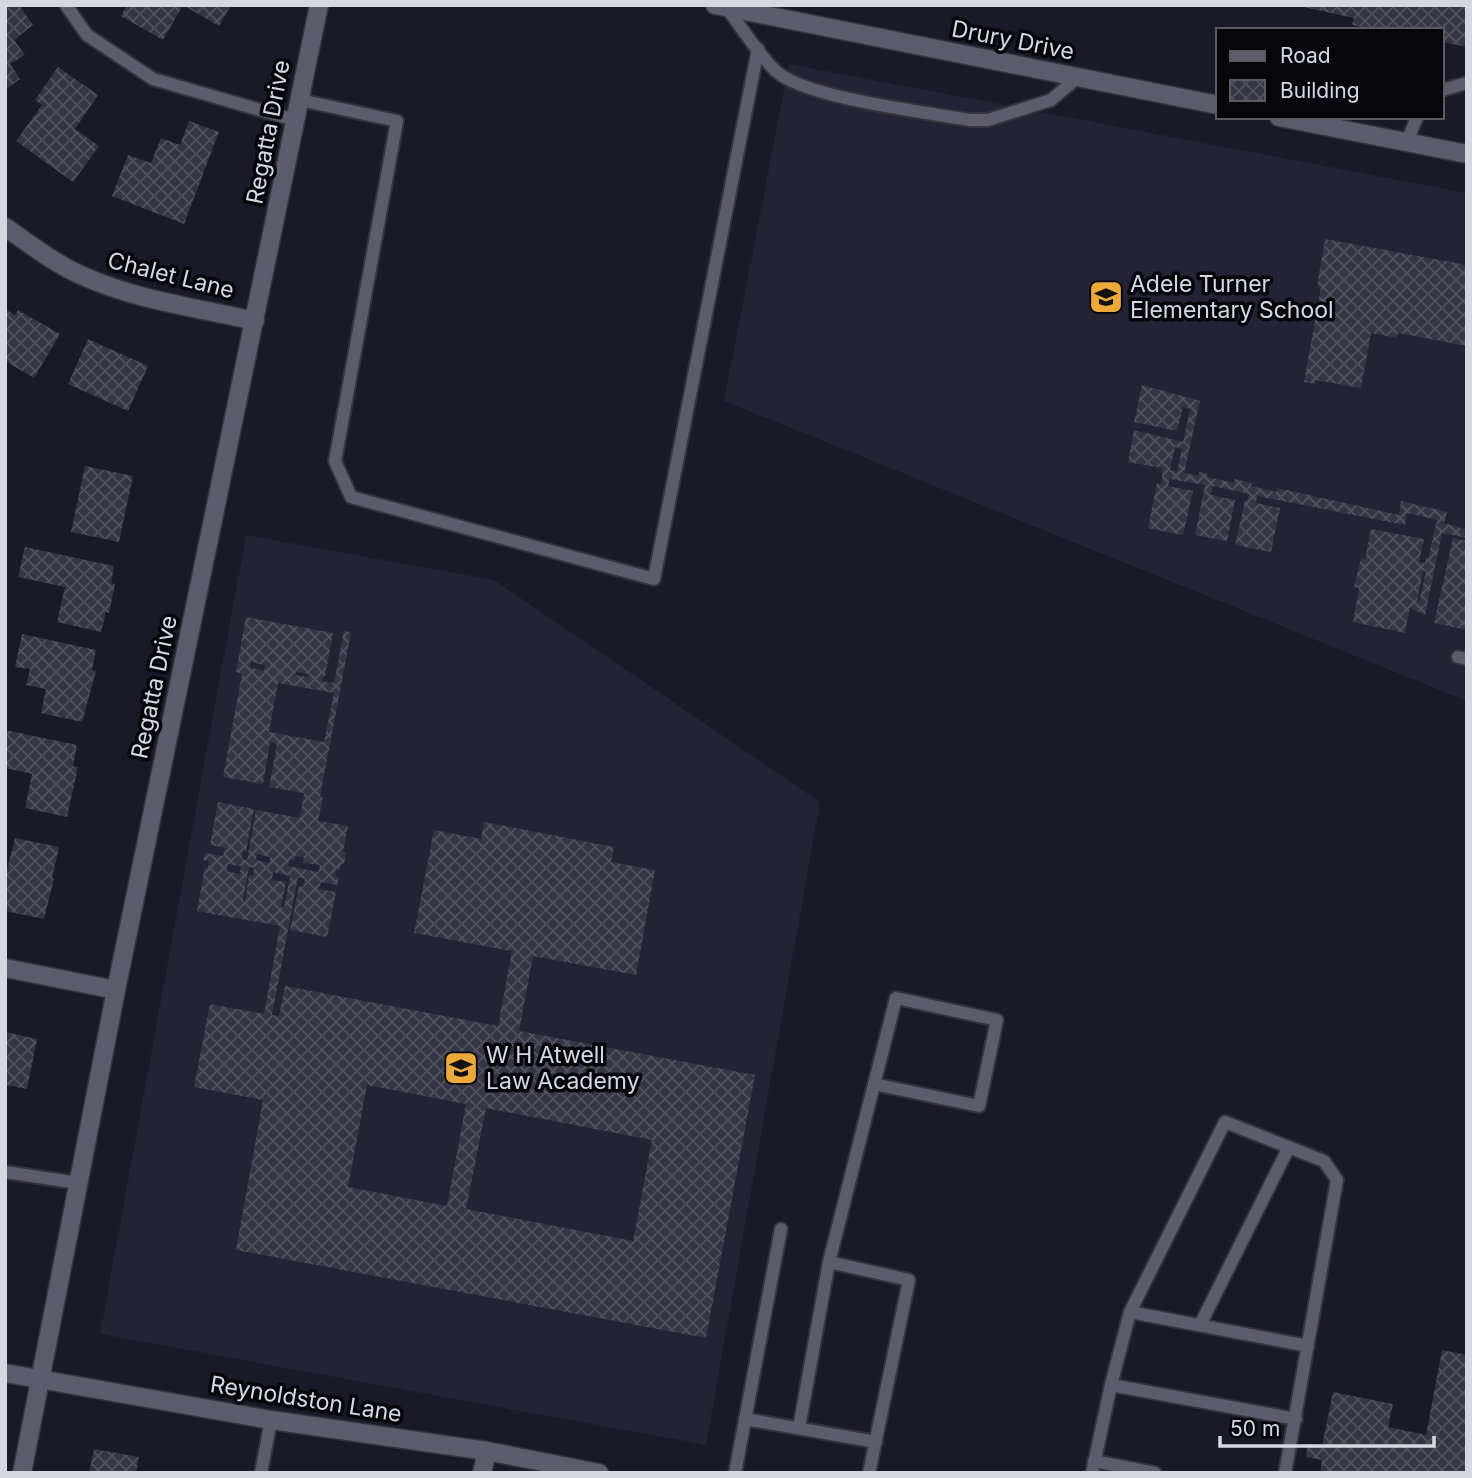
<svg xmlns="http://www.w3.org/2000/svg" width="1472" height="1478" viewBox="0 0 1472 1478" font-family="Inter,sans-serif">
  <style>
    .built { fill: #242235 }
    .building { fill: url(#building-cross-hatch); fill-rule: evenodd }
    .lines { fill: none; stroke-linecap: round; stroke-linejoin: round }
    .lane-casing { stroke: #34333d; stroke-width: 16 }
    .street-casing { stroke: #34333d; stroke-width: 21 }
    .secondary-casing { stroke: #34333d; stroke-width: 21 }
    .lane { stroke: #5c5c6c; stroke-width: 12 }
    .street { stroke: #5c5c6c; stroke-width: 18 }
    .secondary { stroke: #5c5c6c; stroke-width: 18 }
    .labels { text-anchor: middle; stroke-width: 7; stroke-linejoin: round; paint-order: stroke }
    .street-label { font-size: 23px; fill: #d7d7e1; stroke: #06060b }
    .poi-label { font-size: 23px; fill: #d7d7e1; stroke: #06060b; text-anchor: start }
  </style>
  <defs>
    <pattern id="building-cross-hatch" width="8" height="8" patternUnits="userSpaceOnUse" patternTransform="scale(1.75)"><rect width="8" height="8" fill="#363544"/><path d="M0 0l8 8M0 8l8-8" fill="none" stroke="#52525f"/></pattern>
  </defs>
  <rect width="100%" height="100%" fill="#1a1927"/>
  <path class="built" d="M789,64L1467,193V701L724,401Z
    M246,535L494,580L820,802L706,1445L100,1334Z"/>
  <path class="building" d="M5,5H19L33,25L14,40L25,55L10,64L20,79L5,90Z
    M127,5H183L163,40L121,16Z
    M183,5H231L219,26Z
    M1294,5H1467V47L1442,42V30H1377L1352,25L1354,18Z
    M58,67L98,95L75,129L99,146L73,182L16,141L42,105L35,100Z
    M189,121L219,132L184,224L112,196L128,155L151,163L161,138L180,145Z
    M1325,239L1467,265V346L1398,333L1397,338L1371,333L1361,388L1316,380L1315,384L1304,382L1321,287L1317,286Z
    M5,309L15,315L18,310L60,334L34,378L5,361Z
    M88,339L148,366L128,411L68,384Z
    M1142,385L1200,401L1184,473L1198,476L1199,472L1208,474L1207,477L1234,483V479L1252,483L1251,486L1276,492L1277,488L1399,515L1401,501L1447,512L1444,523L1467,530V538L1442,533L1425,615L1410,608L1405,633L1353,622L1359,588L1354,587L1361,558L1365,559L1371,529L1424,539L1419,562L1425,563L1426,558L1428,559L1437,520L1407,513L1405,525L1257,496L1256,503L1280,508L1271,552L1235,545L1245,501H1247L1249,494L1213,486L1211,495L1235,500L1227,541L1195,535L1205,485L1170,479L1168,486L1193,491L1183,535L1148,528L1157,483L1162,484V468L1128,462L1134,430L1183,442L1190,409L1183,407L1177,431L1134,422ZM1175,447L1182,449L1177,471L1170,470ZM1423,571H1426L1419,602H1417Z
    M85,466L133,476L119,542L71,532Z
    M1453,538L1467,541V630L1434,623Z
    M25,547L114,566L111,583L115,584L109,613L106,612L101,632L57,622L65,587L18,577Z
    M246,617L333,633L325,677H323L322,681L334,683L344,631L351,632L320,797L323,798L318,821L348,826L343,852H346L344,864H341L340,870L336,869L335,876L339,877L337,885L321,882L319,889L336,892L327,937L290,930L299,886L303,887L305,879L298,877L272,1015L279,1016L285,986L498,1026L512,951L414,933L434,830L481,839L484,822L614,847L611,862L655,870L636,975L533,956L519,1031L755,1075L706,1338L236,1250L263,1100L194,1087L210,1004L264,1014L280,926L197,911L205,867L208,868L209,861L203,860L205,853L223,856L225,848L210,845L218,802L254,809L246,852L243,851L242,859L247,860L256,810L300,818L304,793L269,787L277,744L270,742L263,784L223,777L242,674L236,672ZM251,662L265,665L264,671L250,667ZM296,672L309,674L308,677L295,675ZM278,683L334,693L324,742L269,732ZM257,854L270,857L269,863L256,860ZM295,856L304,857L303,863L320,865L318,872L288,866L289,860L294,861ZM228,864L241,866L240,874L226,871ZM249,867L254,868L253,876L249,875L245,902L243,901ZM273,872L290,876L284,908L281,907L286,882L272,880ZM367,1085L466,1104L447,1206L348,1187ZM486,1108L652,1140L633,1241L466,1209Z
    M22,634L96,650L92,670L96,671L82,722L41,713L46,689L26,685L30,669L15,667Z
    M5,730L77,745L73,766L78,767L67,817L25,808L32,774L5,768Z
    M15,838L59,847L52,878L54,879L44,919L5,911V878Z
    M5,1032L37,1039L27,1089L5,1085Z
    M1442,1350L1467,1355V1473H1320L1322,1460L1306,1457L1308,1444L1322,1446L1333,1392L1393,1404L1388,1427L1426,1435Z
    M94,1449L139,1457L136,1473H89Z"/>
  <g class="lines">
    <g class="lane-casing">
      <path id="lane" d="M66,5L87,35L153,79L295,120
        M726,7C740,25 760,57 776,71C804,98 926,112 969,120H988L1051,100L1077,78
        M1442,90L1467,83
        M300,100L397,121L335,461L351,497L654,579L758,49
        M1407,142L1417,117
        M1458,657L1467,659
        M5,1172L78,1183
        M829,1262L896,998L997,1020L979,1106L874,1084
        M1130,1312L1308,1346
        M1200,1325L1289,1147
        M1111,1385L1296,1419
        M745,1419L876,1442
        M799,1428L829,1262L909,1280L869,1473
        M1094,1461L1155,1473
        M261,1473L271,1420
        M735,1473L781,1229
        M1092,1473L1111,1385L1130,1312L1225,1122L1324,1161L1337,1180L1285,1473"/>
    </g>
    <g class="street-casing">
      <path id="street" d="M715,5L1218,105
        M1279,117L1467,154
        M5,227C30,244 55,264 83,276C136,300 198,308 255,321
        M5,968L116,990
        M22,1473L116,990L319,5
        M482,1473L487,1451"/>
    </g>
    <g class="secondary-casing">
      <path id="secondary" d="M5,1373L271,1420L487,1451L599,1473"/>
    </g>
    <use href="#lane" class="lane"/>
    <use href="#street" class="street"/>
    <use href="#secondary" class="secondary"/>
  </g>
  <defs>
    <g id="school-square" transform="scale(1.75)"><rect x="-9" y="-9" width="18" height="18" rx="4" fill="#eba93a" stroke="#06060b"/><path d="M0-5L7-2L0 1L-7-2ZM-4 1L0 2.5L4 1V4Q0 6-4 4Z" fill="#111"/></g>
  </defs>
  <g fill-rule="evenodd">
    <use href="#school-square" x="1106" y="297"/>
    <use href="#school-square" x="461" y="1068"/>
  </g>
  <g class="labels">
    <g class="street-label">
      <text transform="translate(1013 40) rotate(11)" y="8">Drury Drive</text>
      <text transform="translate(268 132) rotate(-79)" y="8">Regatta Drive</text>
      <text transform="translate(171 275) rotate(14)" y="8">Chalet Lane</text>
      <text transform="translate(154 687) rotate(-78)" y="8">Regatta Drive</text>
      <text transform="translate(306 1399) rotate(9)" y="8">Reynoldston Lane</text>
    </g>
    <g class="poi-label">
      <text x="1130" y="292">Adele Turner<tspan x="1130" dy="26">Elementary School</tspan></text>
      <text x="486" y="1063">W H Atwell<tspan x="486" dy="26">Law Academy</tspan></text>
    </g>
  </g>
  <rect width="1472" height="1478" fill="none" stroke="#d7d7e1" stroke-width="14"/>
  <rect x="1216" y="28" width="228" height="91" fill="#06060b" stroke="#5a5a61" stroke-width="2"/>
  <rect x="1230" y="51" width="35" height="10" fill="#5c5c6c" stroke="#5a5a61" stroke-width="2"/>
  <text x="1280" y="63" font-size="21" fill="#d7d7e1">Road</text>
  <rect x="1230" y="80" width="35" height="21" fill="url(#building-cross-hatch)" stroke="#5a5a61" stroke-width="2"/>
  <text x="1280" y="98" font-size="21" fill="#d7d7e1">Building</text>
  <path d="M1220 1436v10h214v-10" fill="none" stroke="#d7d7e1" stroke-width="3.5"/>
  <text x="1230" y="1436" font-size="21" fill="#d7d7e1" stroke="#06060b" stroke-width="5" paint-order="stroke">50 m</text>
</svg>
